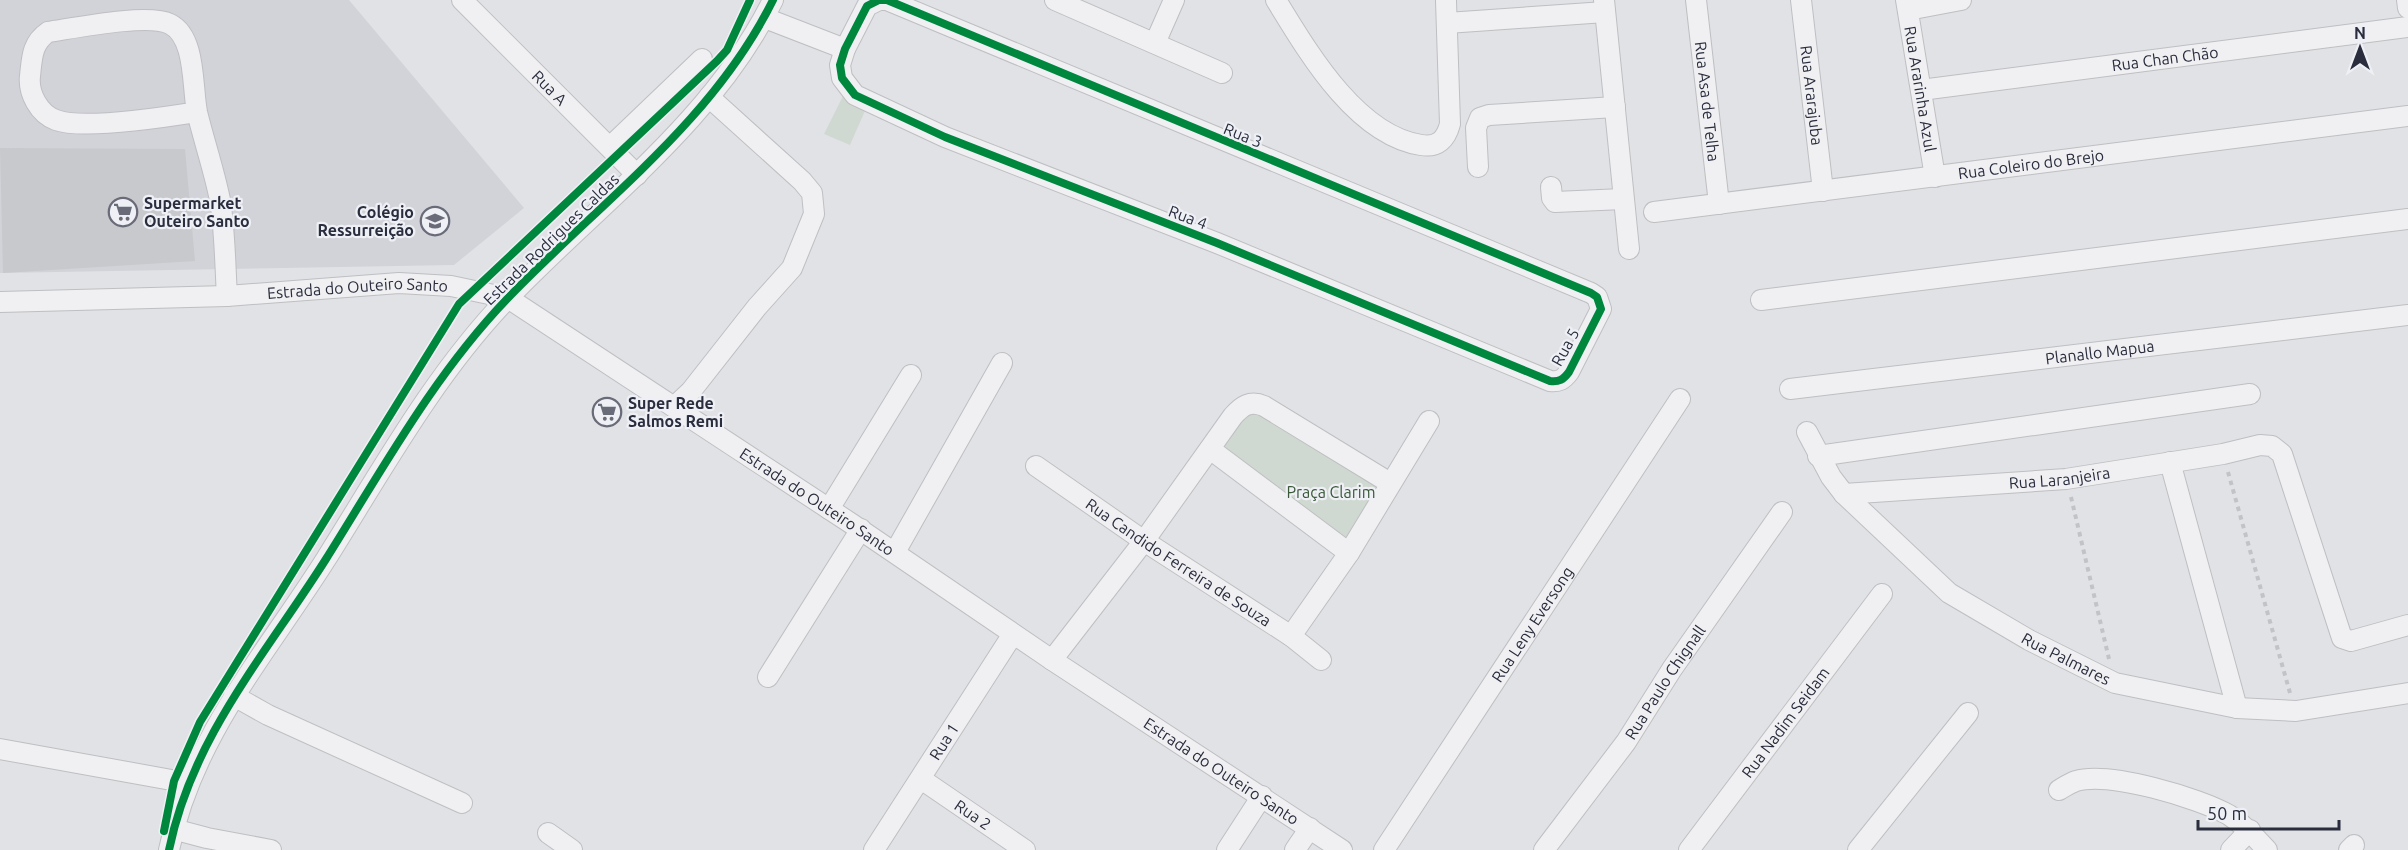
<svg xmlns="http://www.w3.org/2000/svg" width="2408" height="850" viewBox="0 0 2408 850" font-family="Ubuntu,sans-serif">
  <style>
    .built { fill: #d1d3d9 }
    .green { fill: #d0d9d1 }
    .building { fill: #c8c9cd }
    .lines { fill: none; stroke-linecap: round; stroke-linejoin: round }
    .minor-casing { stroke: #bebfc2; stroke-width: 22 }
    .path { stroke: #c2c3c9; stroke-width: 4; stroke-dasharray: 4.5 4.5; stroke-linecap: butt }
    .minor { stroke: #f0f0f2; stroke-width: 20 }
    .cycleway-casing { stroke: #eef0f5; stroke-width: 11 }
    .cycleway { stroke: #00873e; stroke-width: 8 }
    .labels { text-anchor: middle; stroke-width: 4.5; stroke-linejoin: round; paint-order: stroke }
    .street-label { font-size: 16px; fill: #292d3d; stroke: #eef0f5 }
    .poi-label { font-size: 16px; font-weight: bold; fill: #292d3d; stroke: #eef0f5; text-anchor: start }
    .park-label { font-size: 16px; fill: #385837; stroke: #eef0f5 }
  </style>
  <rect width="100%" height="100%" fill="#e1e2e5"/>
  <path class="built" d="M0,0H349L524,208L454,265L0,273Z"/>
  <path class="green" d="M844,94L868,104L850,145L824,134Z
    M1247,404L1390,483L1349,553L1210,449Z"/>
  <path class="building" d="M0,148L185,149L195,261L3,273Z"/>
  <g class="lines">
    <g class="minor-casing">
      <g id="minor">
        <path id="s1" d="M462,0L637,175"/>
        <path d="M879,0H887L1591,293L1597,297L1601,309L1569,372C1563,380 1559,382 1550,381L1217,243L945,137L855,95L842,78L840,65L845,49L867,6Z"/>
        <path d="M1055,0L1222,73"/>
        <path d="M1276,0C1308,52 1356,135 1421,145C1438,148 1446,139 1450,124L1446,1"/>
        <path d="M1604,0L1629,249"/>
        <path id="s2" d="M1696,0L1719,204"/>
        <path id="s3" d="M1801,0L1823,191"/>
        <path id="s4" d="M1906,0L1935,177"/>
        <path d="M2407,0L2408,8"/>
        <path d="M1908,10L1961,0"/>
        <path d="M765,18L845,49"/>
        <path d="M1447,23L1605,12"/>
        <path d="M1155,43L1174,0"/>
        <path id="s5" d="M1921,90L2408,27"/>
        <path d="M197,112C166,117 83,130 56,120C39,114 28,93 30,76C32,57 32,43 48,32C75,28 148,13 170,24C196,37 192,86 197,112C204,141 214,170 220,200C225,231 225,264 227,296"/>
        <path d="M610,147L702,59"/>
        <path d="M1478,167L1476,128L1480,118L1489,115L1615,107"/>
        <path d="M1551,187L1552,198L1555,202L1623,199"/>
        <path id="s6" d="M1654,212L2408,116"/>
        <path d="M1761,300L2408,219"/>
        <path id="s7" d="M0,302L227,296L399,283L451,286L508,298L852,524L1052,660L1342,850"/>
        <path id="s8" d="M1790,389L2408,315"/>
        <path d="M674,407L691,391L757,307L792,268L814,214L812,193L802,181L709,97"/>
        <path id="s9" d="M1807,432L1831,477L1844,494L1949,593L2029,640L2115,683L2237,708L2296,711L2408,693"/>
        <path d="M1210,449L1349,553"/>
        <path d="M1818,456L2250,394"/>
        <path d="M2170,462L2237,708"/>
        <path id="s10" d="M1036,466L1144,541L1291,636L1321,660"/>
        <path id="s11" d="M1844,494L2066,479L2223,454L2260,445L2272,446L2282,454L2342,638L2351,641L2408,625"/>
        <path d="M829,509L911,375"/>
        <path d="M895,552L1002,363"/>
        <path d="M1291,636L1349,553L1429,421"/>
        <path d="M1052,660L1144,541L1233,416C1242,406 1250,400 1264,406L1390,483"/>
        <path d="M768,677L861,529"/>
        <path d="M234,696L268,715L462,803"/>
        <path d="M0,749L188,783"/>
        <path id="s12" d="M921,779L1025,850"/>
        <path d="M2059,790C2064,787 2070,783 2076,781C2109,771 2199,798 2229,815C2244,825 2255,837 2267,850"/>
        <path d="M173,829L207,838L271,850"/>
        <path d="M548,833L572,850"/>
        <path d="M169,850C192,737 266,654 326,559C382,470 434,375 507,299C599,203 713,122 773,0"/>
        <path id="s13" d="M874,850L1013,634"/>
        <path d="M1227,850L1262,796"/>
        <path d="M1295,850L1310,828"/>
        <path id="s14" d="M1384,850L1680,399"/>
        <path id="s15" d="M1544,850L1626,742L1672,669L1782,512"/>
        <path id="s16" d="M1689,850L1882,594"/>
        <path d="M1858,850L1968,713"/>
        <path d="M2231,850L2250,830"/>
        <path d="M2349,850L2354,845"/>
      </g>
    </g>
    <path class="path" d="M2228,472L2290,693
      M2071,497L2109,659"/>
    <use href="#minor" class="minor"/>
    <g class="cycleway-casing">
      <path id="cycleway" d="M879,0H887L1591,293L1597,297L1601,309L1569,372C1563,380 1559,382 1550,381L1217,243L945,137L855,95L842,78L840,65L845,49L867,6Z
        M164,831L174,781L200,722L459,304L717,61L727,50L750,0
        M169,850C192,737 266,654 326,559C382,470 434,375 507,299C599,203 713,122 773,0"/>
    </g>
    <use href="#cycleway" class="cycleway"/>
  </g>
  <defs>
    <g id="supermarket-ring" transform="scale(1.5)"><circle r="9.5" fill="#eef0f5" stroke="#696c78" stroke-width="1.5"/><path d="M-6-5.5h2.5l.6 2H6L4.5 2H-2.5L-4.4-4H-6ZM-1.5 3.2a1.3 1.3 0 1 0 .1 0ZM3 3.2a1.3 1.3 0 1 0 .1 0Z" fill="#696c78"/></g>
    <g id="school-ring" transform="scale(1.5)"><circle r="9.5" fill="#eef0f5" stroke="#696c78" stroke-width="1.5"/><path d="M0-5L7-2L0 1L-7-2ZM-4 1L0 2.5L4 1V4Q0 6-4 4Z" fill="#696c78"/></g>
  </defs>
  <g fill-rule="evenodd">
    <use href="#supermarket-ring" x="123" y="212"/>
    <use href="#school-ring" x="435" y="221"/>
    <use href="#supermarket-ring" x="607" y="412"/>
  </g>
  <g class="labels">
    <g class="street-label">
      <text dy="6" stroke="none"><textPath href="#s5" startOffset="246">Rua Chan Chão</textPath></text>
      <text dy="6" stroke="none"><textPath href="#s1" startOffset="124">Rua A</textPath></text>
      <text dy="6" stroke="none"><textPath href="#s4" startOffset="90">Rua Ararinha Azul</textPath></text>
      <text dy="6" stroke="none"><textPath href="#s3" startOffset="96">Rua Ararajuba</textPath></text>
      <text dy="6" stroke="none"><textPath href="#s2" startOffset="102">Rua Asa de Telha</textPath></text>
      <text transform="translate(1243 135) rotate(22)" y="6">Rua 3</text>
      <text dy="6" stroke="none"><textPath href="#s6" startOffset="380">Rua Coleiro do Brejo</textPath></text>
      <text transform="translate(1188 217) rotate(21)" y="6">Rua 4</text>
      <text transform="translate(551 239) rotate(-44)" y="6">Estrada Rodrigues Caldas</text>
      <text dy="6" stroke="none"><textPath href="#s7" startOffset="358">Estrada do Outeiro Santo</textPath></text>
      <text transform="translate(1565 347) rotate(-61)" y="6">Rua 5</text>
      <text dy="6" stroke="none"><textPath href="#s8" startOffset="312">Planallo Mapua</textPath></text>
      <text dy="6" stroke="none"><textPath href="#s11" startOffset="216">Rua Laranjeira</textPath></text>
      <text dy="6" stroke="none"><textPath href="#s7" startOffset="880">Estrada do Outeiro Santo</textPath></text>
      <text dy="6" stroke="none"><textPath href="#s10" startOffset="172">Rua Candido Ferreira de Souza</textPath></text>
      <text dy="6" stroke="none"><textPath href="#s14" startOffset="270">Rua Leny Eversong</textPath></text>
      <text dy="6" stroke="none"><textPath href="#s9" startOffset="351">Rua Palmares</textPath></text>
      <text dy="6" stroke="none"><textPath href="#s15" startOffset="207">Rua Paulo Chignall</textPath></text>
      <text dy="6" stroke="none"><textPath href="#s16" startOffset="160">Rua Nadim Seidam</textPath></text>
      <text dy="6" stroke="none"><textPath href="#s13" startOffset="129">Rua 1</textPath></text>
      <text dy="6" stroke="none"><textPath href="#s7" startOffset="1366">Estrada do Outeiro Santo</textPath></text>
      <text dy="6" stroke="none"><textPath href="#s12" startOffset="63">Rua 2</textPath></text>
    </g>
    <g class="poi-label">
      <text x="144" y="209">Supermarket<tspan x="144" dy="18">Outeiro Santo</tspan></text>
      <text x="414" y="218" text-anchor="end">Colégio<tspan x="414" dy="18">Ressurreição</tspan></text>
      <text x="628" y="409">Super Rede<tspan x="628" dy="18">Salmos Remi</tspan></text>
    </g>
    <g class="park-label">
      <text x="1331" y="498">Praça Clarim</text>
    </g>
  </g>
  <g transform="translate(2360 48)" stroke="#eef0f5" stroke-width="4.5" paint-order="stroke">
  <path d="M0-4.5L10 22L0 15L-10 22Z" fill="#292d3d"/>
  <text y="-9" font-size="16" font-weight="bold" text-anchor="middle" fill="#292d3d">N</text>
  </g>
  <path d="M2198 820v9h141v-9" fill="none" stroke="#292d3d" stroke-width="3"/>
  <text x="2207" y="820" font-size="18" fill="#292d3d" stroke="#eef0f5" stroke-width="4.5" paint-order="stroke">50 m</text>
</svg>
